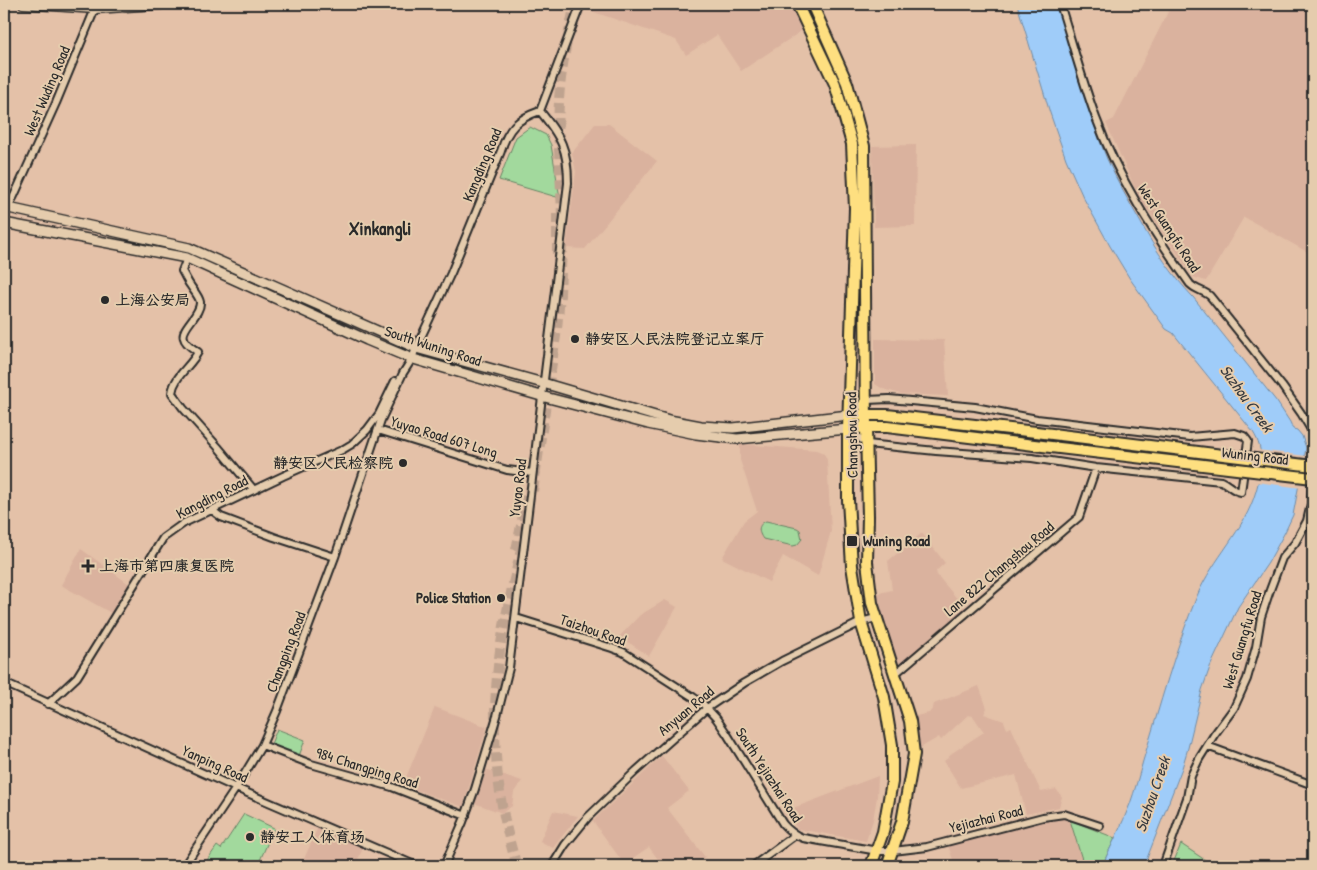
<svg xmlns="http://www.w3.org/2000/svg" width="1317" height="870" viewBox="0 0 1317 870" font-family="'Patrick Hand','LXGW WenKai TC',sans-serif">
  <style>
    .built { fill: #dab29e }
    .green { fill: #a2d99d; stroke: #668264 }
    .water { fill: #9fccf9; stroke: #718ca7 }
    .pier { fill: #e4c1a8 }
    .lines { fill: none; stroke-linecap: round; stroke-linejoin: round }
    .trunk-tunnel { stroke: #bfa38f; stroke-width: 10; stroke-dasharray: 10 5; stroke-linecap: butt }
    .minor-casing { stroke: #2b2b2b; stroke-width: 10 }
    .tertiary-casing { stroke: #2b2b2b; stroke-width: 11 }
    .secondary-casing { stroke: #2b2b2b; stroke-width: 12 }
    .primary-casing { stroke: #2b2b2b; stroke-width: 14 }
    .minor { stroke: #e5ccad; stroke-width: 6 }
    .tertiary { stroke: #e5ccad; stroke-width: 8 }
    .secondary { stroke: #e5ccad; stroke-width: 9 }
    .primary { stroke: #fedf80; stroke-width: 10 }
    .primary-bridge-casing { stroke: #2b2b2b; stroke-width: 14; stroke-linecap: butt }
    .primary-bridge { stroke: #fedf80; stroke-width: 10 }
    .poi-dot { fill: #2b2b2b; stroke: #e5ccad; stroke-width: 2 }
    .labels { text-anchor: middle; stroke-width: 4; stroke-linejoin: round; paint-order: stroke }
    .street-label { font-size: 15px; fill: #2b2b2b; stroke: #e5ccad }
    .poi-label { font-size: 15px; font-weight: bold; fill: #2b2b2b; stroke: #e5ccad; text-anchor: start }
    .water-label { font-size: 16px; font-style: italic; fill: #373b40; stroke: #e5ccad }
    .quarter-label { font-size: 18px; font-weight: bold; fill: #2b2b2b; stroke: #e5ccad }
  </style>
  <rect width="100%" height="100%" fill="#e4c1a8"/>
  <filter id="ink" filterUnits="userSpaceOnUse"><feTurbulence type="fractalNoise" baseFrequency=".02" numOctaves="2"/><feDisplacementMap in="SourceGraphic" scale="10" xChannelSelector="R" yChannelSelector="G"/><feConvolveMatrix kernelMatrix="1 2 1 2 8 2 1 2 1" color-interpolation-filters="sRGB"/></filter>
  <g filter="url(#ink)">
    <path class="built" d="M590,4H789L803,30L741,71L717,35L686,55L676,40L588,10Z
      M1172,4H1313V255L1244,217L1206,281L1193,277L1138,195L1106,123L1114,119Z
      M595,124H609L657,161L585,249L566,248L576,172L572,153Z
      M916,145L915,226L874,227L872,146Z
      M875,339L944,340L948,396L901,394L883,389L875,384Z
      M740,444L816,450L821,452L825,455L827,460L831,531L818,576L783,556L769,582L722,558L744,521L757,511L740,460Z
      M922,533L945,563L936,571L937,575L965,608L901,663H896L876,602L875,594L892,590L888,561Z
      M81,549L129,584L111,613L61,585Z
      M665,600L677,607L649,656L631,644L617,639L640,615Z
      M979,686L987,708L984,714L1004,721L1007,729L1011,727L1041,792L1056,789L1062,797L1059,807L1026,814L1016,775L961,788L944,761L948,758L952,753L984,732L973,716L968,715L941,740L939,737L920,748L916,716L929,713L933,708L934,704Z
      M435,707L487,727L463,807L403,785Z
      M662,756L689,791L667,808L705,857L691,866H663L649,847L624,864L593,821Z
      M485,769L522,781L514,792L512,806L502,813L474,803Z
      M878,776L877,797L873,820L866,841L798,829L783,812Z
      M553,811L578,816L553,848L540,841Z
      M1062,818L1070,820L1084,866H955L948,845L1041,821Z
      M318,827L363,848L355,866H301Z"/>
    <path class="green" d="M530,127L546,135L551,145L560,198L499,180L516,137Z
      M766,521L797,528L800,530L802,539L797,545L793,546L763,539C758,532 757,525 766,521Z
      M277,729L305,740L299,756L271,744Z
      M244,814L274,828L258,865L261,866H203L217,846L221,849Z
      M1070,820L1115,838L1102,866H1084Z
      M1181,844L1214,866H1172Z"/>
    <path class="water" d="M1017,4H1057C1073,55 1086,109 1107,159C1117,181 1129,202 1141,223C1155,249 1172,275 1193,297L1277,402L1290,422L1293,429L1297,430L1302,436L1306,448L1293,515L1285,532L1268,563L1238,607L1210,667L1202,690L1188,748L1182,768L1144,866H1102C1111,846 1122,825 1130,804C1135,790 1139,775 1143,761C1160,706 1175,649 1197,596C1213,558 1245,530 1256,491C1262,470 1265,451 1253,432L1173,333L1166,329L1130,279L1110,246L1083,197L1066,159L1050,113Z"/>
    <path class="pier" d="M1258,450L1307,456L1301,488L1256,482L1259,461Z"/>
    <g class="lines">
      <path class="trunk-tunnel" d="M562,218C561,175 556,130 560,87C563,59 569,31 575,4
        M557,254V211
        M533,491L557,329L560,295L562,245
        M516,550L528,491
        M517,866C492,788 489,706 504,626C509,599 516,572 522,545"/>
      <g class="minor-casing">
        <path id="minor" d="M1060,4C1072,42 1082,80 1096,118C1118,178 1153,232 1190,284C1196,290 1204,291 1210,296L1282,386L1301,413L1313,433
          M540,111L581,4
          M4,215L14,196L56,103L97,4
          M187,258L182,271C185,276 187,281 190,285C193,290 199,296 200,302C201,315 180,328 184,338C185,344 194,349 198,352C191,366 174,376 172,393L183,408L218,447L254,490
          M848,429L867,444L936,451L1032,458L1096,468L1221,481C1228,484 1233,491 1241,492L1248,441L1244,436L1235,433L1190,437L1037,419L975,407L889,399L867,400L850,414
          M378,430L507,470L532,473
          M212,510L221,517L274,537L335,557
          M516,618L612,648L623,652L693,697L703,704L716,718L727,734L783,824C789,831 794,835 803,838L878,851H893L927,847L1043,817L1064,814L1100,826
          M895,674L1079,517L1096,468
          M4,683L236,788L417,866
          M48,704L77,677L163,538L184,523L283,476L342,450L352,444L367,430L379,414L395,381
          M262,745L311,764L392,787L466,816
          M1207,746L1313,785
          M184,866L236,788L262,745L277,711L335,557L381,420L403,373L412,359L416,348L451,273L501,151C508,128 517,119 540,111
          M444,866L463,822L475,789L497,716L509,668L568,183C568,149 561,137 540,111
          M552,866L565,845L588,817L636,771L707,708L744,683L782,661L861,622L876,618
          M753,866L794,836
          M1163,866L1187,798L1191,776L1199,759L1214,735L1234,708L1247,679L1256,647L1261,617L1270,590L1282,558L1295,543L1307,521L1311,504L1313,475"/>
      </g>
      <g class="tertiary-casing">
        <path id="tertiary" d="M23,4L95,9L171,4"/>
      </g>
      <g class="secondary-casing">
        <path id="secondary" d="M4,207L189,248L416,348L543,383L669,420L701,426L733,428L849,415
          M4,223L187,258L367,340L410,358L541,396L648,424L696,434L737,439L848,429"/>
      </g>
      <g class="primary-casing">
        <path id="primary" d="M797,4L835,84L852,144L855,208L848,429V500L852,566L861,622L884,697L892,745V782L883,832L871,866
          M812,4L847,83L864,146L866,427L868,516L867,562L872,603L910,721L914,754L902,822L887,866
          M849,415H887L1036,432
          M848,429L866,427H887L1034,445"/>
      </g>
      <use href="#minor" class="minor"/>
      <use href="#tertiary" class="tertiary"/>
      <use href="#secondary" class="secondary"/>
      <use href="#primary" class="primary"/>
      <g class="primary-bridge-casing">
        <path id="primary-bridge" d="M1036,432L1313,466
          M1034,445L1313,478"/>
      </g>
      <use href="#primary-bridge" class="primary-bridge"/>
    </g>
  </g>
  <g class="poi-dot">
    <circle cx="105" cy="300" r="5"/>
    <circle cx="575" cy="339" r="5"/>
    <circle cx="403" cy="463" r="5"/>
    <rect x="846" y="535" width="12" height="12" rx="2.5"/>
    <path d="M85.5 558.5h5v5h5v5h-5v5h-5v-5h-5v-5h5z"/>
    <circle cx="501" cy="598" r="5"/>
    <circle cx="250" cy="837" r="5"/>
  </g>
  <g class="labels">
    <g class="street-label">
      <text transform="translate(47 91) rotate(-67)" y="5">West Wuding Road</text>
      <text transform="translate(482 165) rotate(-67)" y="5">Kangding Road</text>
      <text transform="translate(1169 228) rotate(57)" y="5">West Guangfu Road</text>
      <text transform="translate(433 346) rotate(18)" y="5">South Wuning Road</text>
      <text transform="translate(852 435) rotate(-91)" y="5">Changshou Road</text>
      <text transform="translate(444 437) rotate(17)" y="5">Yuyao Road 607 Long</text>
      <text transform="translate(1255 456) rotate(7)" y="5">Wuning Road</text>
      <text transform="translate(518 488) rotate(-83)" y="5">Yuyao Road</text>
      <text transform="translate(212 497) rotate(-27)" y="5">Kangding Road</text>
      <text transform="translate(999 569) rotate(-40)" y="5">Lane 822 Changshou Road</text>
      <text transform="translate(593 630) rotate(19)" y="5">Taizhou Road</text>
      <text transform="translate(1242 640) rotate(-73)" y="5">West Guangfu Road</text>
      <text transform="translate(286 652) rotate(-69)" y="5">Changping Road</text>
      <text transform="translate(686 711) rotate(-40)" y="5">Anyuan Road</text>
      <text transform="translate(215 764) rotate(24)" y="5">Yanping Road</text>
      <text transform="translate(367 768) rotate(17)" y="5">984 Changping Road</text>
      <text transform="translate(769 775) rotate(57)" y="5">South Yejiazhai Road</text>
      <text transform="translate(986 819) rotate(-14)" y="5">Yejiazhai Road</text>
    </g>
    <g class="poi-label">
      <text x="115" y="305">上海公安局</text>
      <text x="585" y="344">静安区人民法院登记立案厅</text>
      <text x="393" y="468" text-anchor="end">静安区人民检察院</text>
      <text x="863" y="546">Wuning Road</text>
      <text x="99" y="571">上海市第四康复医院</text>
      <text x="491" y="603" text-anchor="end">Police Station</text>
      <text x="260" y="842">静安工人体育场</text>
    </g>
    <g class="water-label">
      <text transform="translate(1247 398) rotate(54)" y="6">Suzhou Creek</text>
      <text transform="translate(1152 794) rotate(-71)" y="6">Suzhou Creek</text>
    </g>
    <g class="quarter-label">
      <text x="380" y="235">Xinkangli</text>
    </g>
  </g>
  <rect width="1317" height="870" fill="none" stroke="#e5ccad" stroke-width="20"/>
  <rect x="10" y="10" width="1297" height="850" fill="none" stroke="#2b2b2b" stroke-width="2" filter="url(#ink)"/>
</svg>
